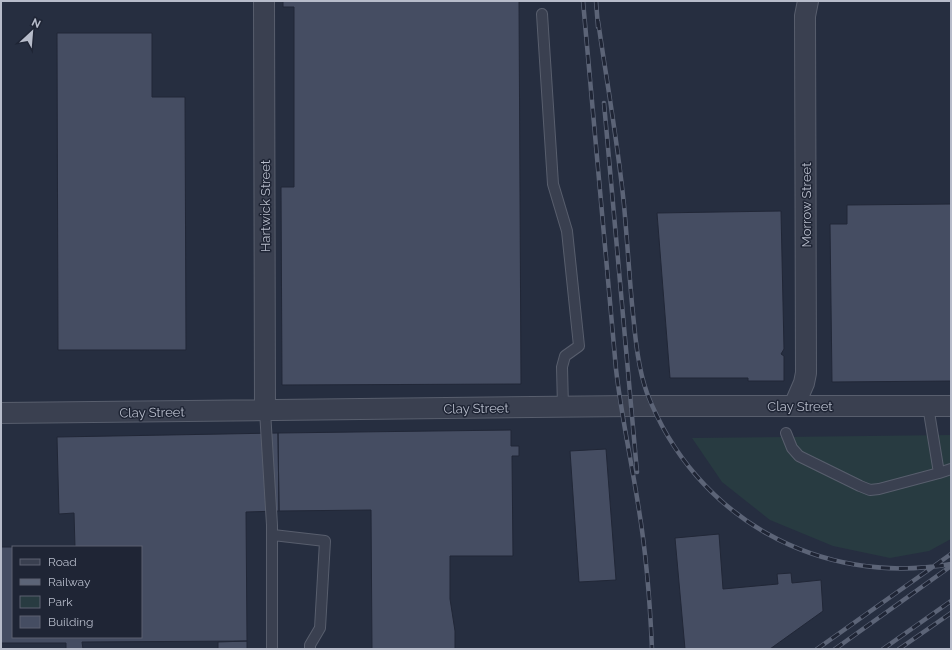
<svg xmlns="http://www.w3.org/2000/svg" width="952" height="650" viewBox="0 0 952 650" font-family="Raleway,sans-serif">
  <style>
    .green { fill: #283b41 }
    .building { fill: #454d62; stroke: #212737 }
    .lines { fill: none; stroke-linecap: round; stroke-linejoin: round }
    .lane-casing { stroke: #585e6d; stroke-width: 12 }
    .street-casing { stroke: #585e6d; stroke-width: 22 }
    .lane { stroke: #3a4050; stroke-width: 10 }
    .street { stroke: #3a4050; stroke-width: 20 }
    .rail-casing { stroke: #5c6477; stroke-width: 4.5 }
    .rail { stroke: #1f2535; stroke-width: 3; stroke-dasharray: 9; stroke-linecap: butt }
    .labels { text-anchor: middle; stroke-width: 3; stroke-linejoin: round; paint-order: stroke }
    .street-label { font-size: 13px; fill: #b7bcca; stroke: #1f2535 }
  </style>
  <rect width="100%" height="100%" fill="#262e40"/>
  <path class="green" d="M951,435V539L929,551L890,558L833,546L770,520L722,482L692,438Z"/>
  <path class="building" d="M283,1H519L521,384L282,385L281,187H294V7H283Z
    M57,33H152V97H185L186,350H58Z
    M951,204V381L832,382L830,224H847V205Z
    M781,211L784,349L781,354L784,356V381H748V378H670L657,213Z
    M511,430V446H519V456H512L513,556H450V599L455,631V649H372L371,510L279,511L278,433Z
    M278,433L279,511L246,512L247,641L82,642L83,649H66V643H1V547H13V637H141V547H37H75L74,513L59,514L57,437Z
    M606,449L616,580L579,582L570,451Z
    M719,534L723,589L778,584L777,574L791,573L792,583L821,580L823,611L770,649H685L675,538Z
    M247,641V649H218V642Z"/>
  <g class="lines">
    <g class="lane-casing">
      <path id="lane" d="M542,14L553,184L567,231L579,346L565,356L562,367L563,407
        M265,411L272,525V649
        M786,433L792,448L799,456L860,486L870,490L879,489L939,473L928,406
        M939,473L951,469
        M273,535L325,541L320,628L310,645V649"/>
    </g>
    <g class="street-casing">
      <path id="street" d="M264,1L265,411
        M794,406L804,383L806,373L805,16L808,1
        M1,413L631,406H951"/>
    </g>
    <use href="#lane" class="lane"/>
    <use href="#street" class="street"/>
    <g class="rail-casing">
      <path id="rail" d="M583,1L616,369C621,414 631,459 638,504C646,551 650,601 652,649
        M596,1L598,27
        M598,21C607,83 618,144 624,205C627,238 629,271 632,304C635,333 637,365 647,393C695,518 820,587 951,564
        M604,103L637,472
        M817,649L951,554
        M835,649L951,566
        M883,649L951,601
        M899,649L951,613"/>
    </g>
    <use href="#rail" class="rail"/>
  </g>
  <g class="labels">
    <g class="street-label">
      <text transform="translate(806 205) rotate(-90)" y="5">Morrow Street</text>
      <text transform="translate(265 206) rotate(-90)" y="5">Hartwick Street</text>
      <text x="800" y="411">Clay Street</text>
      <text transform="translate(476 408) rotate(-1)" y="5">Clay Street</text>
      <text transform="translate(152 412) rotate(-1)" y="5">Clay Street</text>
    </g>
  </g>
  <rect width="952" height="650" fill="none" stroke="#b7bcca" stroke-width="4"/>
  <rect x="12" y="546" width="130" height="92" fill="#1f2535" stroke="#5c6171"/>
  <rect x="20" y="559" width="20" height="6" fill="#3a4050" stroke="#5c6171"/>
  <text x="48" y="566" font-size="12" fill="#b7bcca">Road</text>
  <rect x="20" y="579" width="20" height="6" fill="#5c6477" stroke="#5c6171"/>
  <text x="48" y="586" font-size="12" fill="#b7bcca">Railway</text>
  <rect x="20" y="596" width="20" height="12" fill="#283b41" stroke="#5c6171"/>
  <text x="48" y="606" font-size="12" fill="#b7bcca">Park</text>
  <rect x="20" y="616" width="20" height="12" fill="#454d62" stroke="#5c6171"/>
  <text x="48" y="626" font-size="12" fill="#b7bcca">Building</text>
  <g transform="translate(32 32) rotate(26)" stroke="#1f2535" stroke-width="3" paint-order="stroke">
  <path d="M0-3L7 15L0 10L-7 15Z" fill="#b7bcca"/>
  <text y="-6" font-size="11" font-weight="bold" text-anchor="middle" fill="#b7bcca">N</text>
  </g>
</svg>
